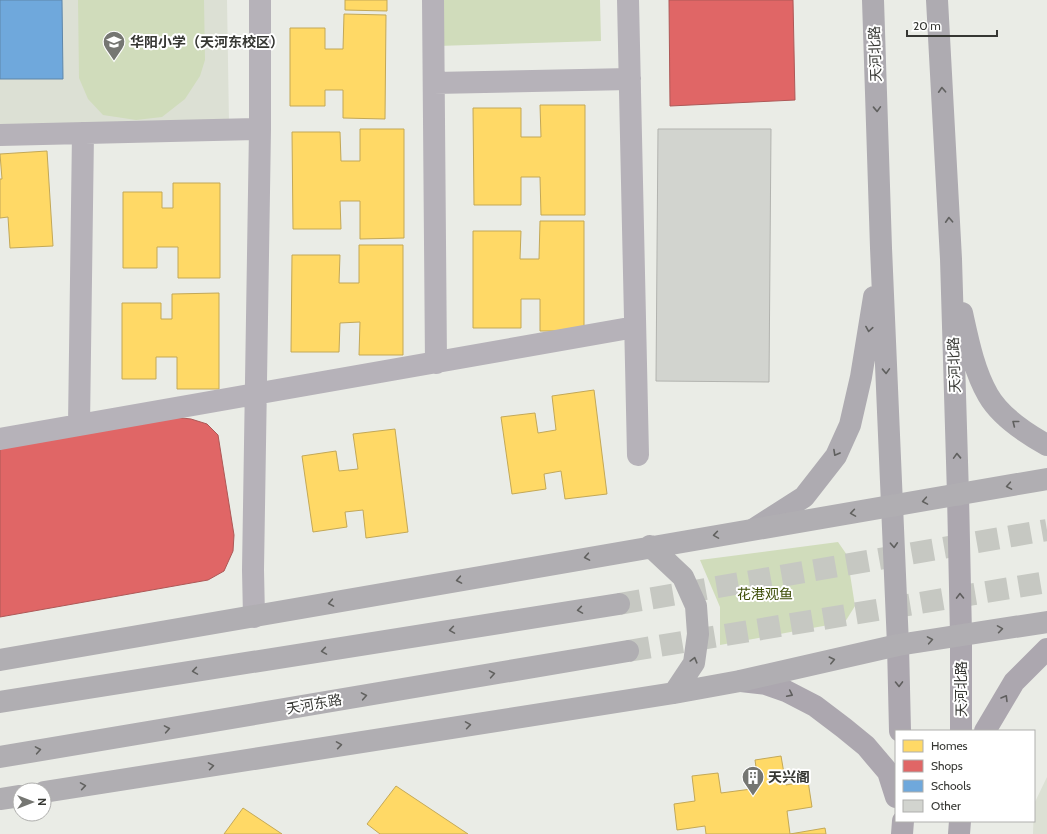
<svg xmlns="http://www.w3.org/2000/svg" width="1047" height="834" viewBox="0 0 1047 834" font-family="Cabin,'Noto Sans SC',sans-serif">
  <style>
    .built { fill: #dce0d4 }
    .green { fill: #d0dcbb }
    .homes { fill: #ffd966; stroke: #c3a857 }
    .shops { fill: #e06666; stroke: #ad5857 }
    .schools { fill: #6fa8dc; stroke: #5e86a9 }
    .building { fill: #d2d4cf; stroke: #b2b3af }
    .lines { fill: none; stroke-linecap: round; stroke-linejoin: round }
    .trunk-tunnel { stroke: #c6c8c2; stroke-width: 22; stroke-dasharray: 22 11; stroke-linecap: butt }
    .minor { stroke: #b6b2b9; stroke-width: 22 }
    .secondary { stroke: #aca7af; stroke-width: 22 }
    .primary { stroke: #aeabb1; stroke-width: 22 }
    .trunk { stroke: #b0aeb2; stroke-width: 22 }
    .oneway { stroke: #60605f }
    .oneway2 { stroke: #61615f }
    .oneway3 { stroke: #5f5e5e }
    .labels { text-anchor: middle; stroke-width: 4; stroke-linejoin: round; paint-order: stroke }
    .poi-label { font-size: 14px; font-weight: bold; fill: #363733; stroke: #fff; text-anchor: start }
    .street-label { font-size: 14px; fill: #363733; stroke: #fff }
    .park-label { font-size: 14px; fill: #3b4c05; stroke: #fff }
  </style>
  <rect width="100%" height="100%" fill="#eaece6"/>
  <path class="built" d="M0,0H227L229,123L0,125Z
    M1047,777V834H1033L1034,804Z"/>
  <path class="green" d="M78,0H204L205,60L200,76L185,99L162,117L136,120L103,115L88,99L79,78Z
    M435,0H600L601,41L437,46Z
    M838,542L847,555L855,606L845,622L720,645V607L700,560Z"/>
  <path class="homes" d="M345,0H387V11L345,10Z
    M748,0H781L783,97L692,99L690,7L749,6Z
    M344,14L386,15L385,119L343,118V90H325V106H290V28H325V49H343Z
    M540,105H585V215H541L540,177H521V205H474L473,108H521V137H541Z
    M360,129H404V238L360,239V201H340L341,229H293L292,132H340L341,161H360Z
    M47,151L53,246L10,248L8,217L0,218V179H2L0,154Z
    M744,166L764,178L765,222L741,242V285L768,309L767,345L741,363L719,333H708L693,363L676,365L661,336L666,309L689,285L691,242L671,233L672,207L684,175L698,172L710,191L729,192Z
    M173,183H220V278H178V247H157V268H123V192H162V208H173Z
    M540,221H584V331H540V299H521V328H473V231H521L520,259H539Z
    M359,245H403V355H359L360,322L340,323L339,352H291L292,255H340L339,283H359Z
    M219,293V389H177V357H156V379H122V303H161V319H172V294Z
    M594,390L607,494L565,499L561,471L544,474L546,489L512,494L501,417L535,413L538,433L556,430L552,396Z
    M163,422L164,429L184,425L186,440L181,441L183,451L188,450L190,461L195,460L193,449L204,447L210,481L193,483L197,504L223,500L228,533L206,538L204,524L199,525L203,549L211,548L213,563L173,570L165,525L154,527L162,572L121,578L119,564L126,562L121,538L117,539L119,553L103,556L95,521L118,517L114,496L93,500L87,467L103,464L105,475H110L109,464L114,463L112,452L107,453L104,438L123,435L122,429L137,427L146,477L157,475L148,425Z
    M395,429L408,532L366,538L363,510L345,512L347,527L313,532L302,456L336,451L339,471L358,469L353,434Z
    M2,454L5,469L0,470V455Z
    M0,472L2,481L7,480L9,490L14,489L12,478L24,476L29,510L12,512L16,533L42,529L47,563L26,567L24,553L19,554L23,579L30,577L33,592L0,598Z
    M781,756L786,785L808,781L812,807L787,811L790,834L825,828L826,834H706L705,826L677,830L674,804L695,801L692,776L718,773L721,793L759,788L755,760Z
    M396,786L468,834H380L367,824Z
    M243,808L282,834H224Z"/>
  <path class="shops" d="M669,0H793L795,100L670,106Z
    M165,416L191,419L207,424L218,435L234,535L233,551L224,571L208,580L0,617V444Z"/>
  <path class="schools" d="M0,0H62L63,79H0Z"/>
  <path class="building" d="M658,129H771L769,382L656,381Z"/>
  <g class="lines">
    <path class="trunk-tunnel" d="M619,604L1047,530
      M628,651L1047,582"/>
    <path class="minor" d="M433,0L436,363
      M628,0L638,455
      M434,83L630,79
      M0,135L260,129
      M79,425L83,133
      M0,439L635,327
      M254,617L253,570L260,129V0"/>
    <path class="secondary" d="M958,495L961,635V731
      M898,645L900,731
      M741,681L766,684L786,691L815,706L844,728L866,746L888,772L896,797
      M985,731L1014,682L1047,649
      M902,834L903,821
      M959,834L960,821"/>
    <path class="primary" d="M873,0L881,248L898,645
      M937,0L951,259L958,495
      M962,313C968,340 974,371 988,395C1000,416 1027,434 1047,445
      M754,529L804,497L836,456L850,425L861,377L874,297"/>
    <path class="trunk" d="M650,546L683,577L696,606L698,634L694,663L674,693
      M0,660L1047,479
      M0,702L619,604
      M0,757L628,651
      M44,792L674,693L740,681L898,645L1047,622
      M0,799L20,796"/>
  </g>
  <defs><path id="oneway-chevron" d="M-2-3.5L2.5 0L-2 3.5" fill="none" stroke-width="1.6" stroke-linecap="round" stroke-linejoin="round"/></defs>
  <g class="oneway">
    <use href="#oneway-chevron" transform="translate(942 90) rotate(-93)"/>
    <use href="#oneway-chevron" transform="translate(877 109) rotate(88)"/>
    <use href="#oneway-chevron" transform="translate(949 220) rotate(-93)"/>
    <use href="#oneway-chevron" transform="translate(869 329) rotate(99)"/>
    <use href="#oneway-chevron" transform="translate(886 371) rotate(88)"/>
    <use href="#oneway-chevron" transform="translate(1015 423) rotate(-142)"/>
    <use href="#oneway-chevron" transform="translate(836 453) rotate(119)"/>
    <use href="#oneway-chevron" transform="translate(957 456) rotate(-92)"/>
    <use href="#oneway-chevron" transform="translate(894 545) rotate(87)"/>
  </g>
  <g class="oneway2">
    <use href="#oneway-chevron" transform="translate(1009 486) rotate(170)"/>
    <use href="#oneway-chevron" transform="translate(925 501) rotate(170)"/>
    <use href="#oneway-chevron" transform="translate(853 513) rotate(171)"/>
    <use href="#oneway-chevron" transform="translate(716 535) rotate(171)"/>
    <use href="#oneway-chevron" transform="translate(587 557) rotate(170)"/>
    <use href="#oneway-chevron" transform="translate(459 580) rotate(170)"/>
    <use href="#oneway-chevron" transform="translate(331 603) rotate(170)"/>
    <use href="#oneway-chevron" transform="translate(580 610) rotate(171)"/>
    <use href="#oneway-chevron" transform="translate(1000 629) rotate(-9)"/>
    <use href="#oneway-chevron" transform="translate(452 630) rotate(171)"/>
    <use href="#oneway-chevron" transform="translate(930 640) rotate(-10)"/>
    <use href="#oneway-chevron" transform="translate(324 651) rotate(171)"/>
    <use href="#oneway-chevron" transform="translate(694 660) rotate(-75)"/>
    <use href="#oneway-chevron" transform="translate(832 660) rotate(-13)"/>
    <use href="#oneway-chevron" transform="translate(195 671) rotate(171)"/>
    <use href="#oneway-chevron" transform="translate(492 674) rotate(-10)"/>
    <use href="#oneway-chevron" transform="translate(364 696) rotate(-10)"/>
    <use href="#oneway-chevron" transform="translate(468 725) rotate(-9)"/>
    <use href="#oneway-chevron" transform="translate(167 729) rotate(-10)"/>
    <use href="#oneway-chevron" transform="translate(339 745) rotate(-9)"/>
    <use href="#oneway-chevron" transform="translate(38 750) rotate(-10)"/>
    <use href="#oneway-chevron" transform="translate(211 766) rotate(-9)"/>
    <use href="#oneway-chevron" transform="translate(83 786) rotate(-9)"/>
  </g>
  <g class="oneway3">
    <use href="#oneway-chevron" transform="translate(960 596) rotate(-91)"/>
    <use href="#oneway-chevron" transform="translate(899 684) rotate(89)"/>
    <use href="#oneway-chevron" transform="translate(790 694) rotate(26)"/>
    <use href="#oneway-chevron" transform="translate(1005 698) rotate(-59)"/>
  </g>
  <defs>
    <g id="school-pin" transform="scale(1.15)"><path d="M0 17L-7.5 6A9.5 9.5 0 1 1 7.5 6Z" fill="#757672" stroke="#fff"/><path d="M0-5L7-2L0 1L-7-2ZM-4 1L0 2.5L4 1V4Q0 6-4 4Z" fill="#fff"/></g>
    <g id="building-pin" transform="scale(1.15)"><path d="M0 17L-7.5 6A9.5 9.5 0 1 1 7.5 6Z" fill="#757672" stroke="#fff"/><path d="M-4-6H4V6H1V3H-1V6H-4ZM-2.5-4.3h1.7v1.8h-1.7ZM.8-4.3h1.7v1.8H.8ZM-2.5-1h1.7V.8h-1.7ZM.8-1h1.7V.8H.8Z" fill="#fff"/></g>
  </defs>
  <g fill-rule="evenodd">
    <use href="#school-pin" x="114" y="42"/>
    <use href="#building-pin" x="753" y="777"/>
  </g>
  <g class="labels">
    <g class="poi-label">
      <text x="130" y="47">华阳小学（天河东校区）</text>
      <text x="768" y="782">天兴阁</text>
    </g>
    <g class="street-label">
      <text transform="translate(875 54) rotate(-92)" y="5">天河北路</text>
      <text transform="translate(954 365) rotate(-92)" y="5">天河北路</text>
      <text transform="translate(961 689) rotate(-90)" y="5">天河北路</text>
      <text transform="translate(314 704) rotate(-10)" y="5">天河东路</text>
    </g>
    <g class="park-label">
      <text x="765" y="599">花港观鱼</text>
    </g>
  </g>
  <rect x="895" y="730" width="140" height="92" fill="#ffffff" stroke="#afafad"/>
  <rect x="903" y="740" width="20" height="12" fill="#ffd966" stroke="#afafad"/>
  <text x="931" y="750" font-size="12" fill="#363733">Homes</text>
  <rect x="903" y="760" width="20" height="12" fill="#e06666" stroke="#afafad"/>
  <text x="931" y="770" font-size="12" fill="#363733">Shops</text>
  <rect x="903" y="780" width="20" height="12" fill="#6fa8dc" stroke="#afafad"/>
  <text x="931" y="790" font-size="12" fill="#363733">Schools</text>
  <rect x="903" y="800" width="20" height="12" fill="#d2d4cf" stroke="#afafad"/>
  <text x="931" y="810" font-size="12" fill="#363733">Other</text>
  <g transform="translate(32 802) rotate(90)"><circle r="19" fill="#ffffff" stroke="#afafad"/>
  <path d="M0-3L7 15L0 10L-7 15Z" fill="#757672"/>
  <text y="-6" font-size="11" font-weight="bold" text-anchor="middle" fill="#363733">N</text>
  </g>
  <path d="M907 30v6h90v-6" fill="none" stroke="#363733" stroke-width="2"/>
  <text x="913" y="30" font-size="12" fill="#363733" stroke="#ffffff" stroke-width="3" paint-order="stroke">20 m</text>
</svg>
